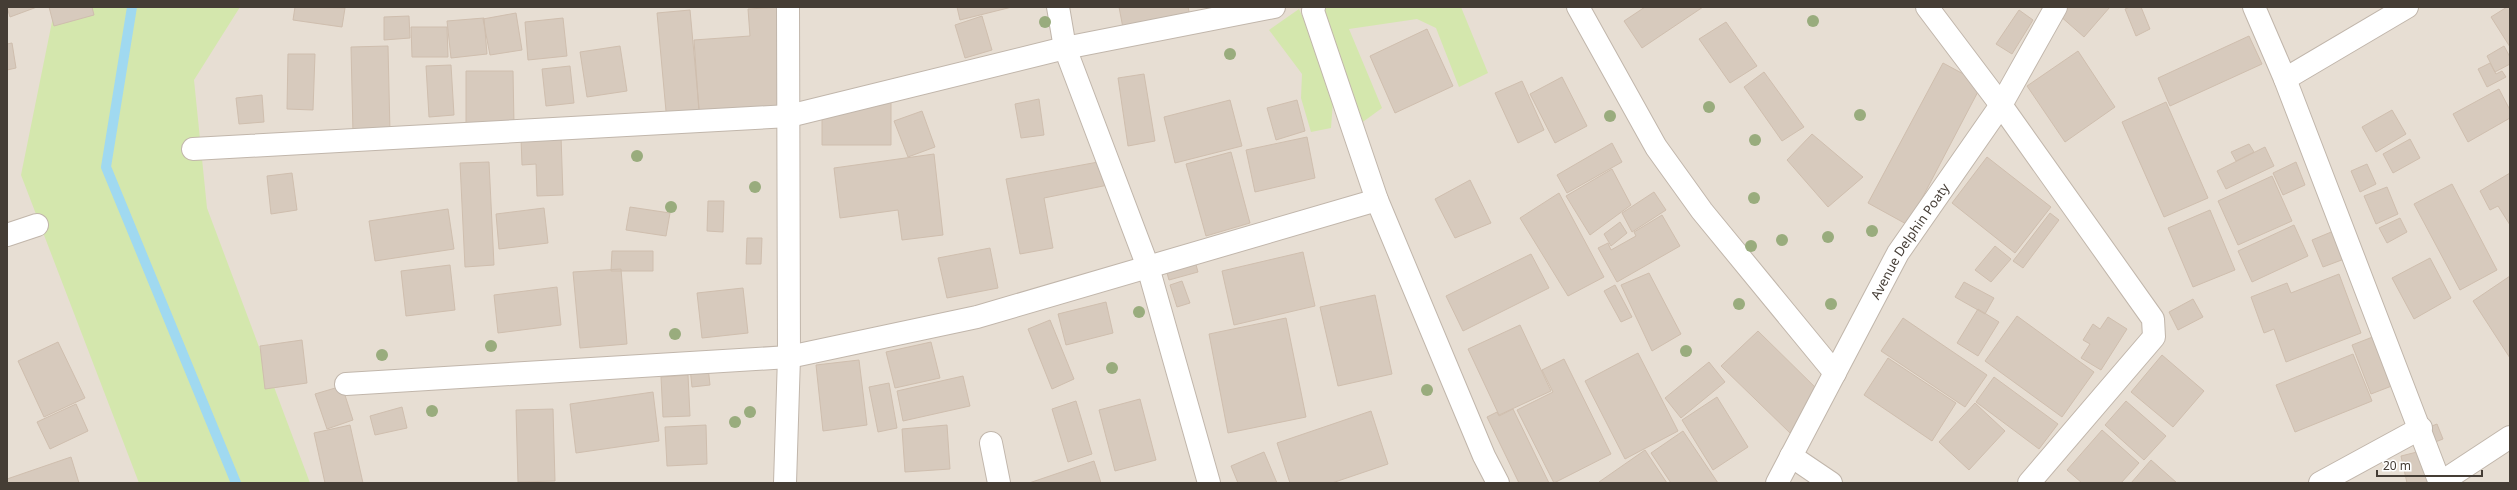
<svg xmlns="http://www.w3.org/2000/svg" width="2517" height="490" viewBox="0 0 2517 490" font-family="'Noto Sans',sans-serif">
  <style>
    .residential { fill: #e7ded3 }
    .green { fill: #d4e7ad }
    .lines { fill: none; stroke-linecap: round; stroke-linejoin: round }
    .stream { stroke: #a0d9f0; stroke-width: 10 }
    .building { fill: #d7cabd; stroke: #cfbeae }
    .minor-casing { stroke: #c1b6ab; stroke-width: 24 }
    .minor { stroke: #fff; stroke-width: 22 }
    .tree { fill: #99ac7d }
    .labels { text-anchor: middle; stroke-width: 3.5; stroke-linejoin: round; paint-order: stroke }
    .street-label { font-size: 13px; fill: #453d35; stroke: #fff }
  </style>
  <rect width="100%" height="100%" fill="#f3ede5"/>
  <path class="residential" d="M7,7H2510V483H7Z"/>
  <path class="green" d="M55,7H240L194,80L207,208L310,483H139L21,175Z
    M1322,7H1461L1488,73L1459,87L1436,28L1417,19L1349,29L1382,108L1360,124Z
    M1299,9L1334,87L1331,128L1311,132L1301,98L1302,74L1269,30Z"/>
  <g class="lines">
    <path class="stream" d="M132,7L106,167L236,483"/>
  </g>
  <path class="building" d="M7,7H37L10,17Z
    M49,7H92L94,15L54,26Z
    M295,7L345,8L342,27L293,20Z
    M783,7L790,105L699,112L694,40L750,36L748,9Z
    M957,7H1012L960,20Z
    M1119,7H1188L1190,16L1123,28Z
    M1645,7H1703L1642,48L1624,21Z
    M2066,7H2110L2084,37L2059,15Z
    M2130,7H2141L2150,29L2136,36L2125,9Z
    M2507,7H2510V47L2491,17Z
    M690,10L700,119L667,122L657,13Z
    M2019,10L2033,20L2012,54L1996,44Z
    M516,13L522,50L490,55L483,19Z
    M409,16L410,38L384,40V17Z
    M982,16L992,50L965,58L955,25Z
    M484,18L487,54L451,58L447,21Z
    M563,18L567,56L528,60L525,22Z
    M1726,22L1757,66L1730,83L1699,39Z
    M411,27H447L448,57H412Z
    M1427,29L1453,86L1395,113L1370,56Z
    M2249,36L2262,64L2170,106L2158,78Z
    M12,43L16,68L7,70V44Z
    M388,46L390,133L353,134L351,47Z
    M620,46L627,91L587,97L580,52Z
    M2504,46L2510,57V64L2495,72L2487,56Z
    M2078,51L2115,107L2065,142L2027,86Z
    M288,54H315L313,110L287,109Z
    M1943,63L1982,84L1908,225L1868,203Z
    M2490,63L2496,74L2502,71L2506,77L2487,87L2478,69Z
    M451,65L454,115L429,117L426,66Z
    M570,66L574,103L546,106L542,69Z
    M466,71H513L514,125H466Z
    M1764,72L1804,127L1782,141L1744,87Z
    M1144,74L1155,141L1128,146L1118,78Z
    M1562,77L1587,126L1555,143L1530,94Z
    M1522,81L1544,130L1518,143L1495,93Z
    M2499,89L2510,110V118L2468,142L2453,114Z
    M262,95L264,122L239,124L236,98Z
    M1039,99L1044,135L1021,138L1015,104Z
    M1230,100L1242,146L1175,163L1164,117Z
    M1297,100L1305,131L1276,140L1267,108Z
    M822,101L891,102V145H822Z
    M2166,102L2208,198L2164,217L2122,122Z
    M2392,110L2406,134L2376,152L2362,127Z
    M922,111L935,147L908,157L894,121Z
    M1812,134L1863,177L1828,207L1787,160Z
    M561,136L563,195L537,196L536,164L522,165L521,138Z
    M1307,137L1315,178L1255,192L1246,150Z
    M2410,139L2420,158L2393,173L2383,154Z
    M1612,143L1622,162L1567,193L1557,175Z
    M2249,144L2254,152L2236,161L2231,152Z
    M2265,147L2274,166L2226,189L2217,171Z
    M1231,152L1250,223L1206,236L1186,164Z
    M934,154L943,235L902,240L898,210L840,218L834,168Z
    M1987,157L2051,207L2015,253L1952,203Z
    M1109,160L1113,184L1044,198L1053,248L1020,254L1006,179Z
    M489,162L494,265L465,267L460,163Z
    M2296,162L2305,185L2283,195L2273,173Z
    M2367,164L2376,184L2360,192L2351,171Z
    M1612,169L1631,205L1590,235L1566,196Z
    M292,173L297,210L271,214L267,176Z
    M2510,173V225L2498,206L2490,210L2480,191Z
    M2272,176L2292,221L2238,245L2218,201Z
    M1470,180L1491,223L1455,238L1435,199Z
    M2452,184L2497,270L2460,290L2414,204Z
    M2387,187L2398,214L2376,224L2364,196Z
    M1654,192L1666,210L1632,232L1622,213Z
    M1559,193L1604,277L1568,296L1520,218Z
    M708,201H724L723,232L707,231Z
    M630,207L670,213L666,236L626,230Z
    M544,208L548,243L499,249L496,214Z
    M448,209L454,249L375,261L369,221Z
    M2210,210L2235,270L2193,287L2168,228Z
    M2050,213L2059,220L2023,268L2013,261Z
    M1662,215L1680,246L1617,282L1598,248L1608,243L1611,250L1636,236L1634,232Z
    M2400,218L2407,232L2387,243L2379,228Z
    M1620,222L1627,233L1611,246L1604,234Z
    M2294,225L2308,256L2252,282L2238,251Z
    M2336,230L2347,258L2323,267L2312,240Z
    M747,238H762L761,264H746Z
    M1995,246L2011,259L1991,282L1975,270Z
    M990,248L998,288L947,298L938,258Z
    M1192,250L1198,272L1169,280L1163,259Z
    M612,251H653V271H611Z
    M1303,252L1315,306L1234,325L1222,271Z
    M1531,254L1549,288L1463,331L1446,296Z
    M2430,258L2451,298L2414,319L2392,278Z
    M450,265L455,310L406,316L401,271Z
    M621,269L627,344L580,348L573,272Z
    M1649,273L1681,334L1652,351L1621,285Z
    M2339,274L2361,333L2286,362L2274,329L2264,333L2251,297L2287,283L2291,293Z
    M2510,276V358L2473,301Z
    M1182,281L1190,303L1177,307L1170,285Z
    M1964,282L1994,298L1985,314L1955,297Z
    M1615,285L1632,317L1621,322L1604,291Z
    M557,287L561,325L498,333L494,295Z
    M743,288L748,333L702,338L697,293Z
    M1375,295L1392,374L1338,386L1320,307Z
    M2193,299L2203,317L2178,330L2169,312Z
    M1106,302L1113,333L1066,345L1058,314Z
    M1978,309L1999,322L1978,356L1957,343Z
    M2017,316L2094,372L2062,417L1985,361Z
    M2108,317L2127,329L2101,370L2081,358L2090,344L2083,340L2093,324L2100,329Z
    M1286,318L1306,417L1228,433L1209,334Z
    M1903,318L1987,375L1965,407L1881,351Z
    M1050,320L1074,379L1052,389L1028,329Z
    M1520,325L1551,391L1499,415L1468,349Z
    M1758,331L1821,393L1790,433L1721,366Z
    M2383,333L2402,382L2371,394L2352,345Z
    M302,340L307,383L265,389L260,346Z
    M58,342L85,398L44,417L18,361Z
    M931,342L940,378L895,388L886,352Z
    M1638,353L1678,431L1625,459L1585,381Z
    M2353,354L2372,401L2295,432L2276,385Z
    M2162,355L2204,391L2173,427L2131,392Z
    M1888,358L1956,403L1932,441L1864,395Z
    M1564,359L1611,454L1554,483L1517,410L1553,392L1542,370Z
    M859,360L867,425L823,431L816,365Z
    M1709,362L1725,382L1681,418L1665,398Z
    M708,367L710,385L692,387L690,368Z
    M688,375L690,416L663,417L661,377Z
    M963,376L970,406L903,421L897,391Z
    M1994,377L2058,424L2039,449L1976,402Z
    M889,383L897,428L878,432L869,387Z
    M342,386L353,420L327,429L315,394Z
    M653,392L659,441L576,453L570,404Z
    M1717,397L1748,447L1713,470L1682,420Z
    M1140,399L1156,460L1115,471L1099,410Z
    M1076,401L1092,454L1068,462L1052,409Z
    M2126,401L2166,436L2144,460L2105,425Z
    M1975,403L2005,431L1969,470L1939,442Z
    M76,404L88,431L50,449L37,422Z
    M402,407L407,428L375,435L370,416Z
    M553,409L555,481L518,482L516,410Z
    M1513,409L1549,483H1519L1487,417L1497,412L1499,416Z
    M1371,411L1388,464L1332,483H1290L1277,443Z
    M2437,424L2443,439L2430,444L2424,429Z
    M350,425L363,483H325L314,433Z
    M706,425L707,464L667,466L665,427Z
    M947,425L950,469L905,472L902,429Z
    M2102,430L2139,463L2121,483H2082L2067,470Z
    M1683,431L1718,483H1671L1651,453Z
    M1645,450L1667,483H1600L1599,482Z
    M2421,451L2429,483H2407L2401,456Z
    M1264,452L1277,483H1238L1231,466Z
    M71,457L79,483H7V479Z
    M2151,460L2177,483H2131Z
    M1094,461L1101,483H1029Z"/>
  <g class="lines">
    <g class="minor-casing">
      <g id="minor">
        <path d="M1058,7L1065,48L1148,267L1209,483"/>
        <path d="M1314,7L1313,11L1377,200L1484,456L1498,483"/>
        <path d="M1578,7L1656,147L1702,211L1835,373"/>
        <path d="M1927,7L2001,105L2153,319L2154,337L2029,483"/>
        <path d="M2254,7L2285,79L2440,483"/>
        <path d="M2285,79L2407,7"/>
        <path d="M193,149L789,116L1065,48L1274,7"/>
        <path d="M7,235L37,225"/>
        <path d="M346,384L789,357L977,317L1377,200"/>
        <path d="M991,443L999,483"/>
        <path d="M1791,456L1831,483"/>
        <path d="M785,483L789,357L788,7"/>
        <path id="s1" d="M1777,483L1898,253L2001,105L2056,7"/>
        <path d="M2320,483L2421,428"/>
        <path d="M2440,483L2510,437"/>
      </g>
    </g>
    <use href="#minor" class="minor"/>
  </g>
  <g class="tree">
    <circle cx="1813" cy="21" r="6"/>
    <circle cx="1045" cy="22" r="6"/>
    <circle cx="1230" cy="54" r="6"/>
    <circle cx="1709" cy="107" r="6"/>
    <circle cx="1860" cy="115" r="6"/>
    <circle cx="1610" cy="116" r="6"/>
    <circle cx="1755" cy="140" r="6"/>
    <circle cx="637" cy="156" r="6"/>
    <circle cx="755" cy="187" r="6"/>
    <circle cx="1754" cy="198" r="6"/>
    <circle cx="671" cy="207" r="6"/>
    <circle cx="1872" cy="231" r="6"/>
    <circle cx="1828" cy="237" r="6"/>
    <circle cx="1782" cy="240" r="6"/>
    <circle cx="1751" cy="246" r="6"/>
    <circle cx="1739" cy="304" r="6"/>
    <circle cx="1831" cy="304" r="6"/>
    <circle cx="1139" cy="312" r="6"/>
    <circle cx="675" cy="334" r="6"/>
    <circle cx="491" cy="346" r="6"/>
    <circle cx="1686" cy="351" r="6"/>
    <circle cx="382" cy="355" r="6"/>
    <circle cx="1112" cy="368" r="6"/>
    <circle cx="1427" cy="390" r="6"/>
    <circle cx="432" cy="411" r="6"/>
    <circle cx="750" cy="412" r="6"/>
    <circle cx="735" cy="422" r="6"/>
  </g>
  <g class="labels">
    <g class="street-label">
      <text dy="5" stroke="none"><textPath href="#s1" startOffset="276">Avenue Delphin Poaty</textPath></text>
    </g>
  </g>
  <rect width="2517" height="490" fill="none" stroke="#453d35" stroke-width="16"/>
  <path d="M2377 470v6h105v-6" fill="none" stroke="#453d35" stroke-width="2"/>
  <text x="2383" y="470" font-size="12" fill="#453d35" stroke="#ffffff" stroke-width="3" paint-order="stroke">20 m</text>
</svg>
